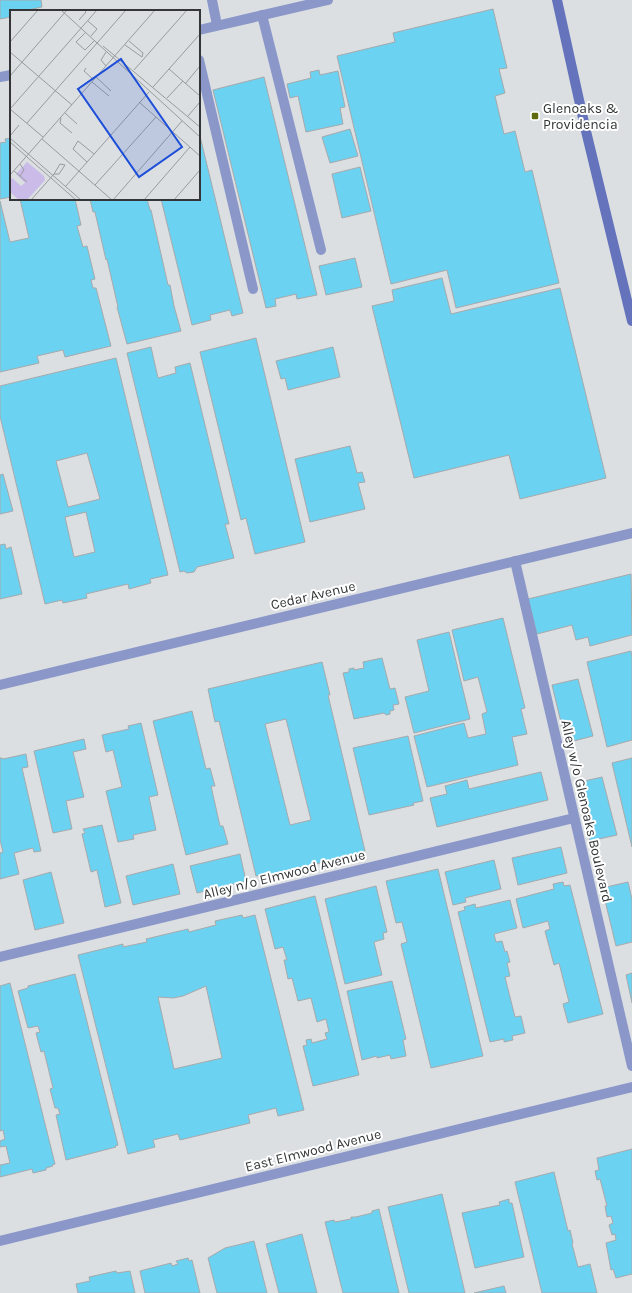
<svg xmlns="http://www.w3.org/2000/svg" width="632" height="1293" viewBox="0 0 632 1293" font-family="Karla,sans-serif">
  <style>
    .building { fill: #6cd2f2; stroke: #a5aaac; fill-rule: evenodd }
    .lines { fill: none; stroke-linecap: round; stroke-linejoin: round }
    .service { stroke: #8b97c9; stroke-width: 10 }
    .minor { stroke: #8b97c9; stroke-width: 10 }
    .secondary { stroke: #6473bb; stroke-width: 10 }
    .poi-dot { fill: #5f690d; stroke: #fff; stroke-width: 1.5 }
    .labels { text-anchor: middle; stroke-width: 4; stroke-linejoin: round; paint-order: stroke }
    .poi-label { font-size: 14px; fill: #333536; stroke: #fff; text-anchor: start }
    .street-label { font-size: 14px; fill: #333536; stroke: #fff }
    .inset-road { fill: none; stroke: #989b9d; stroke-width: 1 }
    .view { fill: #1d4ed8; fill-opacity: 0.15; stroke: #1d4ed8; stroke-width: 2 }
    .inset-edge { fill: none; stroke: #333536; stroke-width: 2 }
  </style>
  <rect width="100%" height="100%" fill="#dbdfe2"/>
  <path class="building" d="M0,0H41L42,7L23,11H11V17L0,19Z
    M493,9L507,68L499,69L505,93L495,96L504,134L515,131L525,172L532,170L559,283L456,308L447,270L391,284L337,56L395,42L393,33Z
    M319,70L320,75L338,71L345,107L340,108L343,124L306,132L298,96L290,98L287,84L311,78L310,72Z
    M264,77L317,295L297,299L296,294L275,299L276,306L266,308L213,90Z
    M350,129L358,156L330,163L322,137Z
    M199,132L243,313L232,316L230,310L210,315L211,320L192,325L161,199H199Z
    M11,138V197L0,199V143L6,142L5,139Z
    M360,167L371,211L342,218L332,174Z
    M20,199H75L81,225L77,226L83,247L87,246L95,279L91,280L93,288H96L111,346L65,357L63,350L37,356L39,363L0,372V201L10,242L29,238Z
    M90,199H147L150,210H151L168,285H170L174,306L181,331L127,344L117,307H118L107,259L106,260L95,212H93Z
    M355,258L362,287L326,295L319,266Z
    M442,278L451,314L560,288L606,478L520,499L509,455L414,478L372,306L394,301L392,290Z
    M256,338L305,542L255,554L246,518L241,520L200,352Z
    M151,347L158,378L176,373L175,367L190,363L229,524H225L234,558L197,567L194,572L187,573L184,571L180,572L127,353Z
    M333,347L340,377L288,390L285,378L281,379L276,361Z
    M116,358L168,575L150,579L151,583L129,589L128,584L86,594L87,598L63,603L62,600L45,604L0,416V386ZM87,453L100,499L68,507L56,461ZM86,512L95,552L74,557L65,517Z
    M350,446L357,473L362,472L365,482L358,483L365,509L310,522L295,459Z
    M3,474L13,511L0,514V475Z
    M5,544L6,549L11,547L22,594L0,599V545Z
    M631,574L632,635L590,646L588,637L576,640L572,625L537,634L528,599Z
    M503,618L525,708L521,709L527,734L512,737L518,765L427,787L414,736L464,723L468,738L486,734L482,714L487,712L478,677L464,681L452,630Z
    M449,632L470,719L414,733L405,697L429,691L417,640Z
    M631,651L632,657V740L607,747L587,662Z
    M382,658L390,689L395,688L399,704L393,705L394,710L390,711V714L386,715L384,713L354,719L343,673L349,672V669L354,668V670L364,668L363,662Z
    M322,662L330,695H328L365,851L361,852L363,856L351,860V855L308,866L309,869L301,871L300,867L273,874L274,878L260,882L259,876H256L219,721L215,722L208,689ZM286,719L311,820L290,825L265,724Z
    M578,679L593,736L566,743L552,685Z
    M192,711L206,769L210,768L215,786H211L220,826H223L228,844L186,855L153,721Z
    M141,723L158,795L149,797L156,830L133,835L134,839L118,842L106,791L122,787L113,750L106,752L102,735L129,729L128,726Z
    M408,736L423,801L413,803L414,805L369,815L353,748Z
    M84,739L86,749L73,752L84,797L66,801L72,829L53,833L34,751Z
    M26,754L28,767L22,768L41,851L34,852L33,848L14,853L19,874L0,879V853L3,852L0,840V758H2L3,759Z
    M632,758V847L612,763Z
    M541,772L548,800L437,827L430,798L447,794L445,786L467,780L469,789Z
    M602,777L617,835L590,841L576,783Z
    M102,825L121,903L105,907L97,870L91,872L82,834L85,833L83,829Z
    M561,847L567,873L518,885L512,858Z
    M240,854L246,881L197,893L190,866Z
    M494,860L501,889L465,898L466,902L453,905L445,872Z
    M173,864L180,894L133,905L126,876Z
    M438,869L483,1056L431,1068L401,944L407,942L402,922L396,923L386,881Z
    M51,872L64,923L35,930L23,880Z
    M563,882L564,886L570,885L603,1014L568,1023L563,1004L569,1002L559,963L554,965L545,931L550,929L548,921L523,928L516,899L554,889L553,884Z
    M628,882L632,899V942L616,946L602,888Z
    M376,886L387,932L383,933L384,939L374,942L382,975L345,984L325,899Z
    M315,896L359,1075L313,1086L303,1046L307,1045L306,1040L311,1039L312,1043L327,1039L325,1033L329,1032L326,1019L317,1022L311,998L298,1001L292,978L288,979L284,960H287L283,947L275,949L265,909Z
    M510,900L517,928L494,934L496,942L502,941L505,952L507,951L510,962L507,963L510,976L505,977L515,1017L521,1016L525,1033L512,1036L513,1040L504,1042V1039L490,1042L458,912L465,910L464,907L475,904L476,908Z
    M242,915L243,918L255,915L304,1110L278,1116L276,1108L248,1115L250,1123L180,1140L178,1134L153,1140L155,1147L128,1154L78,955L123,944V947L147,942L146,939L188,929L189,932L216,925L215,921ZM206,986L222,1058L174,1069L158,997L173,998L183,996Z
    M632,973V1003L626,975Z
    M75,974L118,1145L115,1146L116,1147L66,1160L56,1115L60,1114L58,1108H55L50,1089L53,1088L44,1051L41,1052L36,1033L40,1032L38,1026L28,1028L18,991L28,988V986Z
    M392,981L406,1039L403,1040L406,1056L391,1059L390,1055L377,1058V1056L362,1060L347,991Z
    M10,983L55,1164L52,1165L53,1166L46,1168V1170L33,1173L32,1169L0,1177V1165L10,1163L6,1146L0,1147V1141L5,1139L3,1130L0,1131V986Z
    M632,1149V1274L616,1278L613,1269L611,1270L606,1243L616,1240L615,1234L612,1235L609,1225L613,1223L611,1216L607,1217L605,1206H607L600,1179L597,1180L595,1171L599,1170L597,1158Z
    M554,1172L568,1231L570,1230L573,1243L572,1244L578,1267L590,1264L597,1293H542L515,1182Z
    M442,1194L465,1293H409L388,1207Z
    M509,1199V1203H512L524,1257L475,1268L462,1213L500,1205L499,1202Z
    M379,1209L399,1293H343L325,1222L334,1220L335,1222L351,1219V1217H356L372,1213V1211Z
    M302,1234L317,1293H279L266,1244Z
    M254,1241L267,1293H217L208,1258L225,1248Z
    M188,1258L189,1261L192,1260L200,1293H145L140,1271L171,1263L172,1266L178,1264L176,1261Z
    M116,1271L117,1273L130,1271L135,1293H78L76,1284L90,1281L89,1277Z
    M504,1286L506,1293H474Z"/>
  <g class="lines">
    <path class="service" d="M212,0L217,25
      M262,15L321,250
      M199,60L253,289
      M515,561L632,1066
      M0,957L574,818"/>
    <path class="minor" d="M199,30L328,0
      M0,77L11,75
      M0,685L632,533
      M0,1241L632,1087"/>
    <path class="secondary" d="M557,0L585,127L632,321"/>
  </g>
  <rect class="poi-dot" x="531" y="112" width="8" height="8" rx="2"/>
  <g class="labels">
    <g class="poi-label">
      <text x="543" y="113">Glenoaks &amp;<tspan x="543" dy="16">Providencia</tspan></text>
    </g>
    <g class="street-label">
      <text transform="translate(313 595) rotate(-13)" y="5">Cedar Avenue</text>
      <text transform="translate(587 811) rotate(77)" y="5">Alley w/o Glenoaks Boulevard</text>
      <text transform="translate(284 874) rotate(-14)" y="5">Alley n/o Elmwood Avenue</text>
      <text transform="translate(313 1150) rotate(-14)" y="5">East Elmwood Avenue</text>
    </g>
  </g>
  <g transform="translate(10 10)">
    <rect width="190" height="190" fill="#dbdfe2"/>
    <path d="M17,152L34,166L35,170L17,190H9L0,182V171L2,168L11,176L15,173L6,164Z" fill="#cabbe9"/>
    <path class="inset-road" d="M51,0L190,127M69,10L76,2L74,0M78,11L87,19L81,26M76,22L66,32L75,40L85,30M0,32L28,0M115,35L132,47L133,43L119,31M93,36L190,117M0,42L62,95M96,42L91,50L96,56M76,58L74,61L84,70M159,59L190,86M124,60L177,0M0,66L57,0M86,67L101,81M82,72L99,86M175,74L190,56M143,77L190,24M157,88L173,71M129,92L190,146M0,99L87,0M0,99L33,127M55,103L67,114M178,106L190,92M51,108L50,113L62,123M17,113L116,0M0,126L9,115M0,128L71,190M32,129L102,190M0,132L66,190M77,152L63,139L68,131L84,144M10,154L14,160L10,166M4,161L17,172M0,165L145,0M85,175L146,107M55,177L139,82M21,190L44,164L50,154L55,155L49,164H44M103,190L172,111M134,190L180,137M164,190L190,160"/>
    <path class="view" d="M111,49L172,137L129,167L68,79Z"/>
    <rect width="190" height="190" class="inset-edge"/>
  </g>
</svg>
